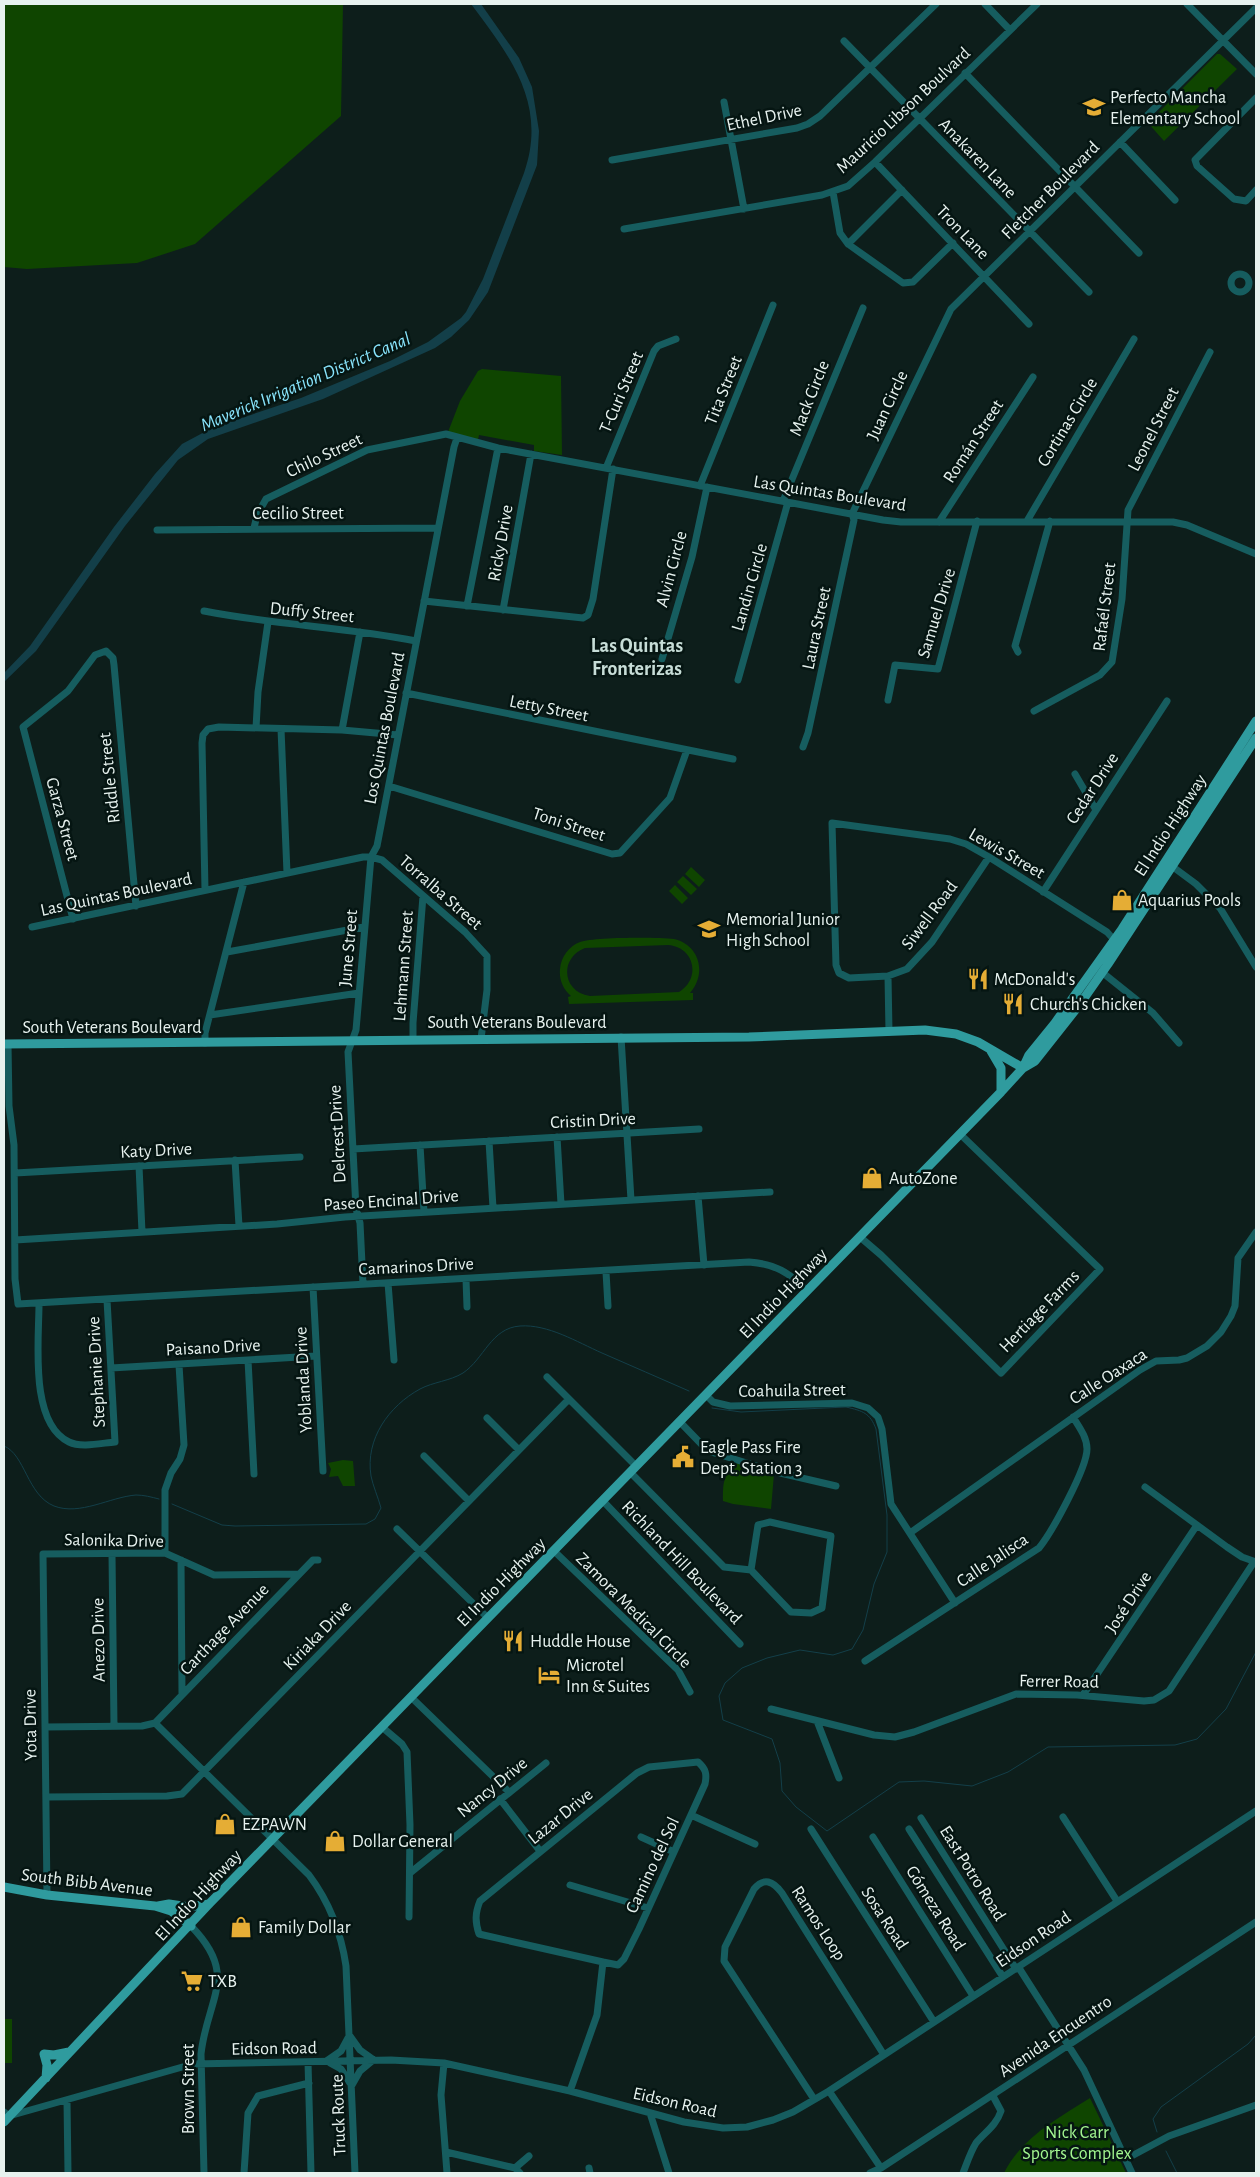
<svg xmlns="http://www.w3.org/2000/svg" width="1260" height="2177" viewBox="0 0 1260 2177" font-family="'Alegreya Sans',sans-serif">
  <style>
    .green { fill: #0f4500; fill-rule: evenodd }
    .water { fill: #133f49 }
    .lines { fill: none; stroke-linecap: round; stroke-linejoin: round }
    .stream { stroke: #133f49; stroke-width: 1 }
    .minor { stroke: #165d5f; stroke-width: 7 }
    .major { stroke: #2f9b9e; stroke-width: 9 }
    .labels { text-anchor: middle; stroke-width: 5; stroke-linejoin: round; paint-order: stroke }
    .poi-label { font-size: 18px; fill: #e7f2ef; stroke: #051512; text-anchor: start }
    .street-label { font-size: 18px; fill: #e7f2ef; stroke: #051512 }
    .park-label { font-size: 18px; fill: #a3f690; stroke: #051512 }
    .water-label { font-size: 19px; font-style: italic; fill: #89e5fd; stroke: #051512 }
    .quarter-label { font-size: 20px; font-weight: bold; fill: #c7ddd7; stroke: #051512 }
  </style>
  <rect width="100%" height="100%" fill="#0d1e1b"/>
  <path class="green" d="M4,4H343L341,116L195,244L137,263L27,269L4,267Z
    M1217,54H1220L1237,69L1164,141L1148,123Z
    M482,369L561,376L562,455L534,451V445L479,435L478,440L448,432L460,401L478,371Z
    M691,867L705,880L699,887L685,874Z
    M683,876L697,889L691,895L677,882Z
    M675,885L688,898L682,904L669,891Z
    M674,939C700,945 707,974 690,993H693V1000L569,1004L568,997L571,996C563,989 559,980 560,969C561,957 569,946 580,942C594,937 657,937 674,939ZM668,945C695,947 701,979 679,992L590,996C562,992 559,958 585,948Z
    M343,1460L353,1461L355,1486H343L338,1476L329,1477L331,1469L328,1463Z
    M736,1463L774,1474L771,1509L733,1504L723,1501C723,1482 723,1477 736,1463Z
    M4,2019H12V2063H4Z
    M1090,2098L1126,2173H1004C1022,2137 1057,2119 1090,2098Z"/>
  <path class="water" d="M471,4H481L519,58L532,87L539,131L537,165L488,292L469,320L451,337L435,348L323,399L208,439L178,460L125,526L36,651L4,682V673L30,646L114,527L155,474L182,444L212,428L301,398L390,361L428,342L461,318L466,312L483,279L524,173C548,104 510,56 471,4Z"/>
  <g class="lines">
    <path class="stream" d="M712,1408L741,1412L846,1407C863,1411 870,1413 876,1429L887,1515V1552L874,1584L863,1630L852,1649L833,1655L800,1650L767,1658L742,1668L725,1683L719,1696L723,1720L772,1739L780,1763L782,1791L796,1807L827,1831L899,1782L924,1781L972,1786L1008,1772L1048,1747L1175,1745L1197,1739L1226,1709L1256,1652
      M4,1446C25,1454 27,1495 54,1506C80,1516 110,1497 136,1495C144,1495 151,1497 159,1499
      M172,1504L222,1525L235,1526L366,1524L375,1519L381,1508C378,1497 373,1486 371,1476C365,1439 389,1406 420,1389C433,1382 450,1381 463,1373C484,1359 491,1328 520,1326C548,1324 577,1342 602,1353C631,1366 660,1378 689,1391
      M1157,2132L1153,2119L1161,2107L1248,2044L1256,2035
      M1166,2151L1177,2173"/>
    <path class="minor" d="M985,4L1010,30
      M1187,4L1256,74
      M844,41L1089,292
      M965,73L1139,253
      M1256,98L1195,160L1197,166L1234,199L1246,201L1256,190
      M724,102L744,209
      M1120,142L1175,200
      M612,160L797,128L808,124L820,116L936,4
      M875,162L1029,324
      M833,192L840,233L848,244L903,283L913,282L953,243
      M624,229L822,195L848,186L875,162L1037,4
      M848,244L902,190
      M1231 283a9 9 0 1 1 18 0a9 9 0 1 1-18 0Z
      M606,468L654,351L658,346L676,339
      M700,486L773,305
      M783,501L863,308
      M1027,521L1134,339
      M939,522L1033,377
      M254,528L257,515L266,499L367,450L446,434L498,448L883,520L901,522H1173L1187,525L1256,554
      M157,530L438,528
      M424,601L583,618L588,615L593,599L613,469
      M467,606L498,448
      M503,610L531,454
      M204,611C275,625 346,627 416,641
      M1018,652L1015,646L1050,521
      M662,659L692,557L707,487
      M738,680L788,502
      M406,693L733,759
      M888,700L895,665L938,669L977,521
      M1034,711L1100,675L1112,662L1122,599L1128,510L1210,352
      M256,728L258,692L268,622
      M281,729L287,873
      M342,730L360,632
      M803,747L808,733L854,520L852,514L951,309L1256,8
      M1075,774L1096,810
      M389,786L612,854L620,853L670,798L687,750
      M989,857L932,942L907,969L888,976L849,978L839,973L836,965L832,823L950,839L966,844L989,857L1107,932L1117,943
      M1169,864L1196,884L1220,908L1256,967
      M205,890L202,743L203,735L208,729L219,727L342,730L398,735
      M1043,892L1167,701
      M73,919L23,727L68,691L95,655L106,651L113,658L114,665L136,906
      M32,927L363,857H371L382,860L465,932L487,956V990L481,1039
      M227,952L364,927
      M1103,973L1153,1013L1179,1043
      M888,976L889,1032
      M210,1015L359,993
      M621,1037L631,1200
      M413,1039V1023L423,896
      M205,1043V1033L244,882
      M8,1044L9,1106L14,1145L15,1279L18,1304L749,1262C775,1264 789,1272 807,1291
      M557,1137L561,1204
      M489,1141L493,1208
      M420,1145L424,1212
      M353,1149L699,1129
      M235,1160L239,1226
      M139,1166L142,1232
      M15,1173L300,1157
      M698,1196L704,1265
      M860,1237L881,1255L1001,1373L1100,1269L960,1134
      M15,1240L277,1224L345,1217L770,1192
      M606,1272L608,1306
      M466,1279L467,1307
      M388,1283L394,1360
      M363,1284L360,1223L356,1209L348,1052L356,1030L371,857L377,846L454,447L457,438
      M313,1287L323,1471
      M39,1304C39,1340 29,1423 69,1442C81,1448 102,1443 115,1442L107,1300
      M248,1360L254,1474
      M111,1368L316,1356
      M547,1377L636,1466
      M706,1395L713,1402L730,1406L852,1403L868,1408L878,1417L882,1429L891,1504L955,1603
      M487,1418L519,1450
      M680,1422L708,1451L776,1472L836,1486
      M424,1456L469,1501
      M630,1472L724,1567L751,1570L791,1612L811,1613L822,1608L831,1536L770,1522L758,1525L751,1570
      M1145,1487L1227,1547L1242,1557L1256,1562
      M603,1501L740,1644
      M397,1529L488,1618
      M910,1533L1140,1370L1156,1361L1179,1360L1187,1358L1207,1346L1221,1332L1231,1316L1235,1306L1238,1258L1256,1232
      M554,1551L678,1670L690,1692
      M165,1553V1490L171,1473L180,1459L184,1445L179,1365
      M112,1554L114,1726
      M181,1560L182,1694
      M865,1661L1039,1548C1052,1532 1087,1468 1087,1449C1087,1437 1079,1427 1073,1417
      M1083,1695L1197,1525
      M411,1697L509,1792
      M771,1709L874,1735L895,1737L914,1732L1016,1694L1077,1695L1144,1701L1154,1700L1169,1691L1254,1562
      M817,1721L839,1778
      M155,1723L313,1560H318
      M45,1727L142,1726L155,1723L309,1875C330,1903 341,1932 346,1966L355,2173
      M382,1727L402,1744L407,1752L410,1825L409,1917
      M46,1797L167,1796L182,1794L568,1400
      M500,1799L540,1851
      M691,1815L755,1844
      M1063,1817L1117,1901
      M921,1818L1016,1969
      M811,1829L934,2022
      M909,1829L1003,1977
      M641,1837L674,1852
      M873,1837L973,1996
      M410,1873L546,1763
      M570,1885L648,1908
      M47,1895L43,1554L165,1553L214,1575L299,1574
      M191,1926C240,1976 207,1998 201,2054L204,2173
      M1019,1968L1084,2070L1132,2173
      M350,2036L360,2050L374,2060
      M328,2060L341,2051L348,2038
      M308,2062L311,2173
      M330,2063L341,2069L350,2083
      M444,2063L441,2095L447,2173
      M352,2085L360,2071L372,2061
      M570,2091L597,2015L603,1962L618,1965L624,1959L639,1929L705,1784C707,1774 706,1769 698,1762L649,1767L637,1773L480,1901C475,1913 475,1922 479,1934L603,1962
      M829,2091L881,2168
      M814,2099L724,1961L725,1947L754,1889C764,1877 773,1881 782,1893L884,2055
      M67,2101L68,2173
      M4,2112L9,2116L193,2064L391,2060L444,2063L570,2091L684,2122L723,2128L747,2127L773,2120L793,2112L829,2091L1256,1811
      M650,2113L669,2173
      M446,2152L515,2168L520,2173
      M1126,2159L1169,2136L1256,2105
      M515,2168L529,2156
      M589,2168L590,2173
      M244,2173L248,2113L258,2096L309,2083
      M870,2173L881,2168L1256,1922
      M963,2173C967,2163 970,2153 976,2143C985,2132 996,2126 1001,2111L993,2096"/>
    <path class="major" d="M4,1044L749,1037L925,1030L956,1034L978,1042L1023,1068
      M991,1051L1001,1068V1092
      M1023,1068L1035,1061L1080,1004L1108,964L1256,738
      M4,1887L47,1895L155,1906L171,1911L191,1926
      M158,1906L169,1904L189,1907L209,1904
      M46,2078L47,2065L44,2054L54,2055L69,2052
      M4,2122L209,1904L1001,1092L1023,1068L1029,1055L1055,1023L1122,929L1256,721"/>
  </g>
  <defs>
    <g id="school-bare" transform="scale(1.725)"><path d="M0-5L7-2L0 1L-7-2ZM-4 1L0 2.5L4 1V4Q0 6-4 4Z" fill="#e5ad35" stroke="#051512" stroke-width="2.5" paint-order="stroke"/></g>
    <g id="shop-bare" transform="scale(1.725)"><path d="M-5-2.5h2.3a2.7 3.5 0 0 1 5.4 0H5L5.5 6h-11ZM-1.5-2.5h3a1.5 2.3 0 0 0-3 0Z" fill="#e5ad35" stroke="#051512" stroke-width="2.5" paint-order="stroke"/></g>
    <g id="restaurant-bare" transform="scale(1.725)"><path d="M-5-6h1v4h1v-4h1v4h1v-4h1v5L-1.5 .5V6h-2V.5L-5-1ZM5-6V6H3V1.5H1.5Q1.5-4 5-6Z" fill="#e5ad35" stroke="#051512" stroke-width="2.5" paint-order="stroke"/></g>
    <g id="civic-bare" transform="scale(1.725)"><path d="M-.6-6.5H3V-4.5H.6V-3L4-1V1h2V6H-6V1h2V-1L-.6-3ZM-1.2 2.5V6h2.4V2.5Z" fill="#e5ad35" stroke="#051512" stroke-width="2.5" paint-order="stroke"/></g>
    <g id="hotel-bare" transform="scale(1.725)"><path d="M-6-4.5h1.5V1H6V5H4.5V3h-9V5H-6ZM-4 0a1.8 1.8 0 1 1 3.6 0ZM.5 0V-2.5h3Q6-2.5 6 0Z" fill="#e5ad35" stroke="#051512" stroke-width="2.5" paint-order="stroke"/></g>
    <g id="supermarket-bare" transform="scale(1.725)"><path d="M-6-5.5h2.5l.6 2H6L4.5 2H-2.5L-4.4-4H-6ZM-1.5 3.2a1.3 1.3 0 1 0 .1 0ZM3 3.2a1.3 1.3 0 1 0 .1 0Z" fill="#e5ad35" stroke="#051512" stroke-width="2.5" paint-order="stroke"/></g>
  </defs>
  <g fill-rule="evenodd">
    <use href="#school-bare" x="1094" y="107"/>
    <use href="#shop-bare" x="1122" y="900"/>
    <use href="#school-bare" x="709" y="929"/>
    <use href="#restaurant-bare" x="978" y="979"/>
    <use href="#restaurant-bare" x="1013" y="1004"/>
    <use href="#shop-bare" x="872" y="1178"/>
    <use href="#civic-bare" x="683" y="1457"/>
    <use href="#restaurant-bare" x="513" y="1641"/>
    <use href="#hotel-bare" x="549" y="1675"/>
    <use href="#shop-bare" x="225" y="1824"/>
    <use href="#shop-bare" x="335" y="1841"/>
    <use href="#shop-bare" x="241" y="1927"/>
    <use href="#supermarket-bare" x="192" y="1981"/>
  </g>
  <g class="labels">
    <g class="poi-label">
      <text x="1110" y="103">Perfecto Mancha<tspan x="1110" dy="21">Elementary School</tspan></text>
      <text x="1138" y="906">Aquarius Pools</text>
      <text x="726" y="925">Memorial Junior<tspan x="726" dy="21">High School</tspan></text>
      <text x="994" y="985">McDonald's</text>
      <text x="1030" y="1010">Church's Chicken</text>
      <text x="889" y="1184">AutoZone</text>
      <text x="700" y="1453">Eagle Pass Fire<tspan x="700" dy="21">Dept. Station 3</tspan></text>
      <text x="530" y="1647">Huddle House</text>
      <text x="566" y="1671">Microtel<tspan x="566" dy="21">Inn &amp; Suites</tspan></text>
      <text x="242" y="1830">EZPAWN</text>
      <text x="352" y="1847">Dollar General</text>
      <text x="258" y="1933">Family Dollar</text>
      <text x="208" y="1987">TXB</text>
    </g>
    <g class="street-label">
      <text transform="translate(903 110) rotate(-43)" y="6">Mauricio Libson Boulvard</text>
      <text transform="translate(764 117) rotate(-12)" y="6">Ethel Drive</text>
      <text transform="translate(978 158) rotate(46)" y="6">Anakaren Lane</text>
      <text transform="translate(1050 190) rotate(-45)" y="6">Fletcher Boulevard</text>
      <text transform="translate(963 232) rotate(46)" y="6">Tron Lane</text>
      <text transform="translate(723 390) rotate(-68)" y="6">Tita Street</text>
      <text transform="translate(621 392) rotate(-67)" y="6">T-Curi Street</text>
      <text transform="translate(809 398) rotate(-68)" y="6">Mack Circle</text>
      <text transform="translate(887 405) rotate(-65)" y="6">Juan Circle</text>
      <text transform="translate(1067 422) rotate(-59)" y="6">Cortinas Circle</text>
      <text transform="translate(1153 429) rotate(-63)" y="6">Leonel Street</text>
      <text transform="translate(973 441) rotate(-57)" y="6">Román Street</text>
      <text transform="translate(324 455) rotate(-25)" y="6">Chilo Street</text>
      <text transform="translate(830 493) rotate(9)" y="6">Las Quintas Boulevard</text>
      <text x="298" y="519">Cecilio Street</text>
      <text transform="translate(500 543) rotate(-80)" y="6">Ricky Drive</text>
      <text transform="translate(671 569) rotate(-75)" y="6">Alvin Circle</text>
      <text transform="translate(749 587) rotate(-74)" y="6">Landin Circle</text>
      <text transform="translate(1104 607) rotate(-83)" y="6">Rafaél Street</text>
      <text transform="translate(312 612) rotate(6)" y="6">Duffy Street</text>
      <text transform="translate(936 613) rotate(-73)" y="6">Samuel Drive</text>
      <text transform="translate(816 628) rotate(-78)" y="6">Laura Street</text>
      <text transform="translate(549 708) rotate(11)" y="6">Letty Street</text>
      <text transform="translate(384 728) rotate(-79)" y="6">Los Quintas Boulevard</text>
      <text transform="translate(109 778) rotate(-96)" y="6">Riddle Street</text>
      <text transform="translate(1092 788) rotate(-57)" y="6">Cedar Drive</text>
      <text transform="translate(63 819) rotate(75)" y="6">Garza Street</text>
      <text transform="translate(569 824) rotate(18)" y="6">Toni Street</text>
      <text transform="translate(1170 825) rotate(-57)" y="6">El Indio Highway</text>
      <text transform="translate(1007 853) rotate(30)" y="6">Lewis Street</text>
      <text transform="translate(441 892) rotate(41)" y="6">Torralba Street</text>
      <text transform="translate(116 894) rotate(-12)" y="6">Las Quintas Boulevard</text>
      <text transform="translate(929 915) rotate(-53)" y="6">Siwell Road</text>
      <text transform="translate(348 948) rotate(-85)" y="6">June Street</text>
      <text transform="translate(403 966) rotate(-86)" y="6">Lehmann Street</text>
      <text x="517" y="1028">South Veterans Boulevard</text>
      <text x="112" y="1033">South Veterans Boulevard</text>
      <text transform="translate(593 1120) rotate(-3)" y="6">Cristin Drive</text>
      <text transform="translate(337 1134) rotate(-93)" y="6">Delcrest Drive</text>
      <text transform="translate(156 1150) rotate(-3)" y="6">Katy Drive</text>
      <text transform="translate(391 1200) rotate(-4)" y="6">Paseo Encinal Drive</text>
      <text transform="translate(416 1266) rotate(-3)" y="6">Camarinos Drive</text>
      <text transform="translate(783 1293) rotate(-46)" y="6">El Indio Highway</text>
      <text transform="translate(1039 1311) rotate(-46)" y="6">Hertiage Farms</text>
      <text transform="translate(213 1347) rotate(-3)" y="6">Paisano Drive</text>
      <text transform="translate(96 1372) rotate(-93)" y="6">Stephanie Drive</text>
      <text transform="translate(1108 1376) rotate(-33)" y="6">Calle Oaxaca</text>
      <text transform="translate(303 1380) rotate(-93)" y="6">Yoblanda Drive</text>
      <text transform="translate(792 1390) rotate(-1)" y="6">Coahuila Street</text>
      <text transform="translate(114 1540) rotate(1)" y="6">Salonika Drive</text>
      <text transform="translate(992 1560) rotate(-34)" y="6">Calle Jalisca</text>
      <text transform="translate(682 1562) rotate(46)" y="6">Richland Hill Boulevard</text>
      <text transform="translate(501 1582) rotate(-45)" y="6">El Indio Highway</text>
      <text transform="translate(1128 1602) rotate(-57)" y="6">José Drive</text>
      <text transform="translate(634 1610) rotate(45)" y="6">Zamora Medical Circle</text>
      <text transform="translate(224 1629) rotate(-46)" y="6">Carthage Avenue</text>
      <text transform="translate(317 1635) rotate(-46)" y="6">Kiriaka Drive</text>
      <text transform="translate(98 1640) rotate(-91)" y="6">Anezo Drive</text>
      <text transform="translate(1059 1681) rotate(1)" y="6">Ferrer Road</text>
      <text transform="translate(30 1725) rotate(-91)" y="6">Yota Drive</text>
      <text transform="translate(492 1787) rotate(-39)" y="6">Nancy Drive</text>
      <text transform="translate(560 1816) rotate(-39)" y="6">Lazar Drive</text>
      <text transform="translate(652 1865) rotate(-65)" y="6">Camino del Sol</text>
      <text transform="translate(973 1873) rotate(58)" y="6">East Potro Road</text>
      <text transform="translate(87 1882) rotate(7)" y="6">South Bibb Avenue</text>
      <text transform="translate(198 1895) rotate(-47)" y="6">El Indio Highway</text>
      <text transform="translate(936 1908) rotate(58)" y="6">Gómeza Road</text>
      <text transform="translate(885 1918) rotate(57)" y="6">Sosa Road</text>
      <text transform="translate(819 1923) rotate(57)" y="6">Ramos Loop</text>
      <text transform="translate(1033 1939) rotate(-34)" y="6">Eidson Road</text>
      <text transform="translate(1055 2036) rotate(-34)" y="6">Avenida Encuentro</text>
      <text transform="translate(274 2048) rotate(-1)" y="6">Eidson Road</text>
      <text transform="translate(188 2089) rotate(-90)" y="6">Brown Street</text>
      <text transform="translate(675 2102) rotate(13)" y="6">Eidson Road</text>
      <text transform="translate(338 2115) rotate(-92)" y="6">Truck Route</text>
    </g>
    <g class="park-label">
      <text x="1077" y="2138">Nick Carr<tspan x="1077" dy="21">Sports Complex</tspan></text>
    </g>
    <g class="water-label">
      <text transform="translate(305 381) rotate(-23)" y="7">Maverick Irrigation District Canal</text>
    </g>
    <g class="quarter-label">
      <text x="637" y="652">Las Quintas<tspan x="637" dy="23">Fronterizas</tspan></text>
    </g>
  </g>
  <rect width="1260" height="2177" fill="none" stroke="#e7f2ef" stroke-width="10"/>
</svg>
